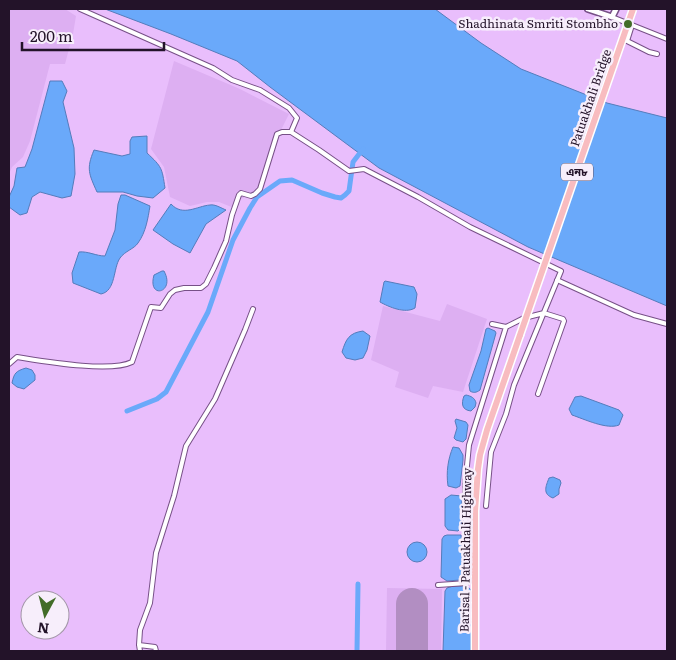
<svg xmlns="http://www.w3.org/2000/svg" width="676" height="660" viewBox="0 0 676 660" font-family="Literata,'Noto Sans Bengali',serif">
  <style>
    .built { fill: #ddaff2 }
    .water { fill: #6aa9fa; stroke: #557cbb }
    .lines { fill: none; stroke-linecap: round; stroke-linejoin: round }
    .canal { stroke: #6aa9fa; stroke-width: 5 }
    .runway { stroke: #b28ec2; stroke-width: 32 }
    .minor-casing { stroke: #775087; stroke-width: 6 }
    .tertiary-casing { stroke: #775087; stroke-width: 8 }
    .trunk-casing { stroke: #fff; stroke-width: 9 }
    .minor { stroke: #fff; stroke-width: 4 }
    .tertiary { stroke: #fff; stroke-width: 5 }
    .trunk { stroke: #f8bcc0; stroke-width: 6 }
    .trunk-bridge-casing { stroke: #fff; stroke-width: 9; stroke-linecap: butt }
    .trunk-bridge { stroke: #f8bcc0; stroke-width: 6 }
    .poi-dot { fill: #426c28; stroke: #f7eefb; stroke-width: 2 }
    .labels { text-anchor: middle; stroke-width: 5; stroke-linejoin: round; paint-order: stroke }
    .shield { fill: #f7eefb; stroke: #635568; stroke-width: 1 }
    .shield-label { font-size: 11px; font-weight: bold; fill: #231329 }
    .poi-label { font-size: 12px; fill: #231329; stroke: #f7eefb; text-anchor: end }
    .street-label { font-size: 12px; fill: #231329; stroke: #f7eefb }
  </style>
  <rect width="100%" height="100%" fill="#e9befc"/>
  <path class="built" d="M9,9H65L76,16L73,34L65,64H50L30,141L23,157L12,167L9,174Z
    M174,61L240,89L289,114L268,156L257,196L245,197L235,202L234,208L219,202H207L190,206L170,197L164,167L151,149Z
    M447,304L487,319L463,392L433,386L428,398L395,387L399,372L371,360L383,306L440,321Z
    M387,588L442,589L441,651H386Z"/>
  <path class="water" d="M105,9H435L481,43L521,69L607,103L667,118V306L528,247L379,168L270,87L237,61L171,34Z
    M50,81H62L67,91L63,102L74,148L75,174L71,196L62,198L40,192L32,197L27,213L20,215L9,207V197L14,186L17,168L25,167L32,149Z
    M147,136V153C162,167 162,168 165,188L153,198L137,196L123,192H97C89,174 86,169 94,150L122,156L130,154V141L132,137Z
    M121,195H125L150,206C148,218 146,232 138,243C134,249 125,251 120,258C113,268 116,291 101,294L73,283L72,273L79,252C88,251 96,256 105,256L115,230L118,204Z
    M171,204C183,217 197,206 210,205C215,204 221,208 226,210L206,224L190,253L173,244L153,230Z
    M162,271H164C176,293 147,300 154,275Z
    M385,281L414,287L417,294L415,308C405,314 389,307 380,302L384,282Z
    M488,328L495,331L496,333L480,390C476,393 473,393 470,391L469,385L481,351L486,329Z
    M363,331L370,336L367,350L363,358L355,360L346,358L342,352C346,339 349,333 363,331Z
    M26,368L32,370L35,375V380L24,389L17,387L12,383C14,373 16,371 26,368Z
    M466,395C471,396 475,398 476,403L475,407L471,411C462,410 461,404 464,396Z
    M581,396L619,410L623,415L619,425C607,430 584,419 572,415L569,409L575,397Z
    M456,419L466,422L468,425L466,439L463,442L456,440L454,438L457,428L455,421Z
    M453,447L459,448L463,455V460L460,486L456,488L448,486C446,472 448,459 453,447Z
    M553,477L560,480L561,483L559,489V494L553,498C542,494 546,486 549,478Z
    M451,495L462,496L461,528L458,531L448,530L445,526V499Z
    M447,535H461L464,575L460,580L447,581L441,577L442,539L444,536Z
    M407 552a10 10 0 1 1 20 0a10 10 0 1 1-20 0Z
    M453,586C460,586 469,584 472,592L471,651H443L445,591L447,588Z"/>
  <g class="lines">
    <path class="canal" d="M127,411L157,399L166,392L208,312L233,240L250,208L257,197L280,181L292,180L322,193L335,197L341,198L345,195L349,191L353,162L363,149
      M357,651L358,584"/>
    <path class="runway" d="M412,651V604"/>
    <g class="minor-casing">
      <path id="minor" d="M80,9L213,68L232,80L260,90L289,108L297,118L291,132L319,150L349,171L364,169L418,197L470,227L561,271L514,385L506,414L491,452L486,506
        M612,17L667,39
        M632,25L627,41L649,52L657,54
        M557,280L634,315L667,324
        M492,324L506,327
        M9,364L17,357C43,361 110,373 132,362L151,307L161,308L170,294L175,290L184,288H201L206,284L214,268L226,241L232,215L239,195L241,193L251,196L255,194L260,189L277,134L282,132H291
        M438,585L467,583L469,579L467,570L465,486L469,445L506,327L524,318L544,313L563,319L564,321L538,394
        M139,645L140,630L150,603L156,553L174,496L186,446L215,399L245,330L253,309
        M140,651L139,645L155,647L156,651"/>
    </g>
    <g class="tertiary-casing">
      <path id="tertiary" d="M588,9L612,17L616,9"/>
    </g>
    <g class="trunk-casing">
      <path id="trunk" d="M475,651V511L478,469L480,455L487,430L520,335"/>
    </g>
    <use href="#minor" class="minor"/>
    <use href="#tertiary" class="tertiary"/>
    <use href="#trunk" class="trunk"/>
    <g class="trunk-bridge-casing">
      <path id="trunk-bridge" d="M520,335L633,9"/>
    </g>
    <use href="#trunk-bridge" class="trunk-bridge"/>
  </g>
  <circle class="poi-dot" cx="628" cy="24" r="5"/>
  <g class="labels">
    <rect class="shield" x="561" y="163.5" width="32" height="17" rx="4"/>
    <g class="shield-label">
      <text x="577" y="176">এন৮</text>
    </g>
    <g class="poi-label">
      <text x="618" y="28">Shadhinata Smriti Stombho</text>
    </g>
    <g class="street-label">
      <text transform="translate(591 98) rotate(-71)" y="4">Patuakhali Bridge</text>
      <text transform="translate(466 550) rotate(-89)" y="4">Barisal - Patuakhali Highway</text>
    </g>
  </g>
  <rect width="676" height="660" fill="none" stroke="#231329" stroke-width="20"/>
  <g transform="translate(45 615) rotate(187)"><circle r="24" fill="#f7eefb" stroke="#a296a7"/>
  <path d="M0-4L9 19L0 12L-9 19Z" fill="#426c28"/>
  <text y="-8" font-size="14" font-weight="bold" text-anchor="middle" fill="#231329">N</text>
  </g>
  <path d="M22 42v8h142v-8" fill="none" stroke="#231329" stroke-width="2.5"/>
  <text x="30" y="42" font-size="15" fill="#231329" stroke="#f7eefb" stroke-width="4" paint-order="stroke">200 m</text>
</svg>
